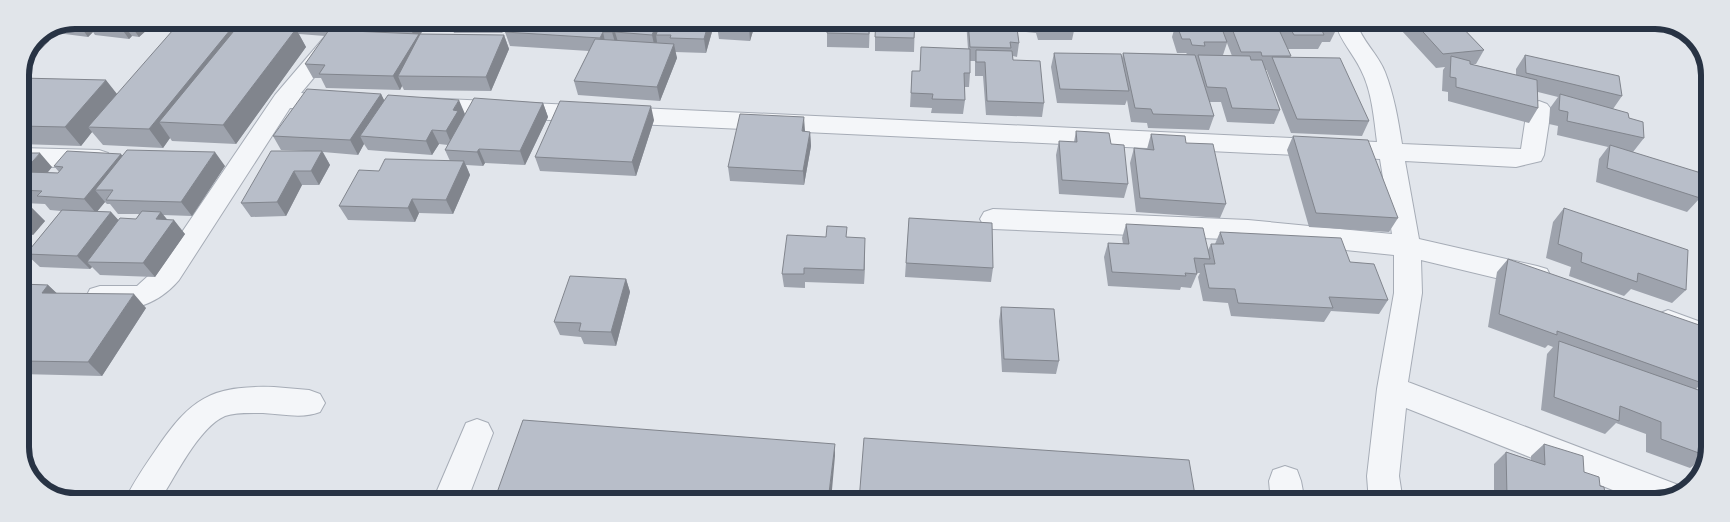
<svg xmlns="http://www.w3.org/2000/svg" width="1730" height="522" viewBox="0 0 1730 522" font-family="'Golos Text',sans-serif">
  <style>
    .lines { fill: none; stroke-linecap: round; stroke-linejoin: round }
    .minor-casing { stroke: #a6acb6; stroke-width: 2 }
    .minor { fill: #f4f6f9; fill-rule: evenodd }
    .wall { fill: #9ea3ad; fill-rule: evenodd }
    .shaded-wall { fill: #81858d }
    .building { fill: #b8bec9; stroke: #81858d }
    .rim { fill: none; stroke: #283344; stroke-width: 6 }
  </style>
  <rect width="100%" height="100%" fill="#e1e5eb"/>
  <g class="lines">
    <g class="minor-casing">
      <path id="minor" d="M339,20H362L301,93L344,97L348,102L344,107L336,110L290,108L179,280C156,307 123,316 90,305L86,297L90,289L100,286H137L159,266L275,95Z
        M1335,22H1356C1362,41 1378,54 1385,72C1394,95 1398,119 1402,144L1521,149L1527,109L1531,104L1539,101L1547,104L1551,109L1544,155L1541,161L1516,167L1405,161L1419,239L1537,266L1547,269L1551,277L1547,285L1537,288L1421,260L1422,293L1408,382L1681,486L1684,492L1655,502H1643L1406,408L1399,476L1403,502H1369L1367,476L1377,389L1394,293V255L1248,240L993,229L984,226L980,219L984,212L993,209L1248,220L1392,234L1380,159L424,114L416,111L412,106L416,101L424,98L1377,142C1374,119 1372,91 1361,70C1353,53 1340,41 1335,22Z
        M20,148L99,150L108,153L111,159L108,165L99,168L20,166Z
        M1668,310L1709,325V349L1658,330L1653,322L1658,314Z
        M274,387L309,390L320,394L325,403L320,412C302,419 282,414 263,413C252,413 236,412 225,416C199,427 175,477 160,500H125C133,483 144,467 155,451C190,399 210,385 274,387Z
        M477,419L488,423L493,433L467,501L433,500L466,423Z
        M1285,466L1297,470L1301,481L1305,502H1271L1269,481L1273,470Z"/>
    </g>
    <use href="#minor" class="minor"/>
  </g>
  <path class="wall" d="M75,20H158L139,37L132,36L129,39L95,35L93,32L88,37L49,32V31L45,35L49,41L24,66L36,36Z
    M196,20H342L335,31H352L351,29L356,20H428L421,34L504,35L509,49L491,91L404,90L402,86L400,90L326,88L321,78H313L305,64L325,36L299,34L306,47L236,144L172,141L170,138L163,148L103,145L92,132L81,146L20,144V78L117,94L197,22Z
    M449,20L508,21L502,33H454Z
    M565,21H715L706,53L675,52L677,58L660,101L578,95L574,81L589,51L510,46L505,32L564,22Z
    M756,21L750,41L719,39L717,26Z
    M870,21L869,48L827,47V33Z
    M915,21L914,52L875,51V37Z
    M966,21H1016L1019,43L1017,57L1013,56V60L1044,103L1042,117L986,115L983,76H975V61H970V73L969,87H965V100L963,114L931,113L932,108L910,107L912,71H920L968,49Z
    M1024,21H1074L1075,26L1072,40H1038L1036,33L1026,32Z
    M1175,21L1333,22L1337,28L1330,42H1322L1318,49H1288L1284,42L1291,56L1290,57L1369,121L1362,136L1291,133L1267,71V70H1265L1280,110L1274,124L1227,122L1221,102H1209L1214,116L1209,130L1148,128L1147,123L1131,122L1127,100L1125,105L1057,103L1051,67L1054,53L1122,58L1123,53L1187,54L1186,53H1177L1172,37L1176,23ZM1227,43L1232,56L1223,55Z
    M1407,22H1457L1484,50L1476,64H1471L1516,75V69L1525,55L1622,96L1613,109L1629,118L1644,138L1633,152L1700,198L1687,212L1596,182L1599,159L1608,147L1557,135L1558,126L1549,124L1550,108L1558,97L1538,92V108L1529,123L1448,101V92L1442,91L1443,70L1445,67L1436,68L1402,31Z
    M1685,32L1698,41L1701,48L1682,41Z
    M381,94L384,100L465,114L462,119V120L543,103L548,117L525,165L485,163L483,166L466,165L470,175L453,214L419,213L415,222L348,220L339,206L379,171L450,161L445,150L448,145L439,144L432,155L368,150L364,144L358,155L323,152L330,165L319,185H302L286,216L251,217L241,203L306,151L281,150L273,136Z
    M654,120L636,176L540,171L535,157Z
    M1076,131L1128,184L1124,198L1059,194L1056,155L1059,141L1074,142Z
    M805,132H810L811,146L804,185L730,181L728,167Z
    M1151,134L1186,143L1226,204L1220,218L1136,212L1130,163L1134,148L1147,149Z
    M1293,136L1398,218L1389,232L1309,227L1287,150Z
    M20,153L52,167L48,172L58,173L59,172L54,166L123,155L225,166L192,216L163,215L167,220L185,234L155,277L100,275L92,267L90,269L40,267L26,254L61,211L50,210L45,204L24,203L23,202L20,205ZM105,202L107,204H110L118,214H139L136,219L118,220L111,212L97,211Z
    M20,206L31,207L45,221L33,235L23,234L20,237Z
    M1564,208L1686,290L1672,303L1631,289L1624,296L1569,276L1571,267L1546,258L1553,222Z
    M909,218L993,268L991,282L905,277Z
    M1126,224L1208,250L1211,244H1215L1220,232L1350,262L1388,300L1379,314L1331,311L1324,322L1231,316L1228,303L1203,301L1198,277L1200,273H1197V274L1191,288L1181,287L1180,290L1108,286L1104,257L1108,243L1123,244L1122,238Z
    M848,237L865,252L864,284L805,282V288L784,287L782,274Z
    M1508,259L1702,383L1696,389L1707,456L1690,468L1646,452V434L1616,423L1605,434L1541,410L1547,354L1553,347L1548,345L1545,348L1488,327L1497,272Z
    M626,279L630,292L616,346L584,344L581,337L560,335L554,322Z
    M20,284L48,285L56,293L146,308L102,376L20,374Z
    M1001,307L1059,361L1056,374L1002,372L999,321Z
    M1544,444L1584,472L1600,486L1606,499L1614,502H1494V464L1506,452L1531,460V456Z"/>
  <path class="shaded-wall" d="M81,20H108L85,21L93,32L88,37L78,23Z
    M133,20H158L139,37L129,23Z
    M249,20H254L260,31L254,37L246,23Z
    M323,20H342L331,36Z
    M415,20H428L398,76L402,86L400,90L393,76L415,40L411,29Z
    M498,21H508L502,33Z
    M618,21H627L615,32L618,42L616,46L612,32Z
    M658,21H666L656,35L657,42L655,49L652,35Z
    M709,21H715L706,53L704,39Z
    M751,21H756L750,41L749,27Z
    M122,23L132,36L129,39L119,25Z
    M235,24L246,42L159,122L170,138L163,148L149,129Z
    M296,29L306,47L236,144L223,125Z
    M48,31L45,35L49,41L24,66L36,36Z
    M603,32L606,46L603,52L600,38Z
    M504,35L509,49L491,91L486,77Z
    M674,44L677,58L660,101L657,87Z
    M106,80L121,99L88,127L92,132L81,146L65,127Z
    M381,94L388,108L360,136L364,144L358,155L350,140Z
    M459,100L465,114L462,119L464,125L452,145L446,131L453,110Z
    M543,103L548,117L525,165L520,151Z
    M651,106L654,120L636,176L632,162Z
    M804,117L805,131L803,145L802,131Z
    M432,130L439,144L432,155L426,141Z
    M810,132L811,146L804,185L803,171Z
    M479,149L485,163L483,166L477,152Z
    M322,151L330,165L319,185L311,171Z
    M215,152L225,166L192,216L181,202Z
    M40,153L52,167L32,191L20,190V176Z
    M121,154L132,168L95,190L105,202L96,213L84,199Z
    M464,161L470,175L453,214L446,200Z
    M294,171L302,185L286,216L277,202Z
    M412,199L419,213L415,222L408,208Z
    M31,207L45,221L33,235L20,221V220Z
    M111,212L123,225L87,262L92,267L90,269L77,256Z
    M161,212L171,224L174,220L185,234L155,277L143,263L156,219Z
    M20,231L23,234L20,237Z
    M865,238V252L864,284V270Z
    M626,279L630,292L616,346L611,332Z
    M48,285L62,298L42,293Z
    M134,294L146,308L102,376L88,362Z
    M835,444V456L831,501H828Z"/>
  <path class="building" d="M75,20H81L78,23L70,22Z
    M87,20H133L129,23H122L119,25L85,21Z
    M220,20H249L246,23Z
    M356,20H415L411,29H351Z
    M511,21H539L564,22L565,21H618L612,32H603L600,38L505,32Z
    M620,21H658L652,35L615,32Z
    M661,21H709L704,39L670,38L671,35H656Z
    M718,21H751L749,27L717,26Z
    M828,21H869V34L827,33Z
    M876,21H915L914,38L875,37Z
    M968,21H1016L1019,43L1010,42L1011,48L970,47Z
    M1039,21H1074L1075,26H1040Z
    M1184,21H1219L1227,42H1204L1205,46L1192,45L1190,39H1182L1176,23H1185Z
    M1229,21H1275L1291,56H1262L1261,52H1241Z
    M1278,21L1333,22L1337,28H1321L1324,35H1294L1290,28H1281Z
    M180,22L235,24L149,129L88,127Z
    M1414,22H1457L1484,50L1443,54Z
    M238,26L296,29L223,125L159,122Z
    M329,30L419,34L393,76L319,74L325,65L305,64Z
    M420,34L504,35L486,77L398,76Z
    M595,39L674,44L657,87L574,81Z
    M921,47L970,49V73H964L965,100L932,99L933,94L911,93L912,71H920Z
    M976,50L1012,51L1013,60L1040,61L1044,103L987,101L985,62H976Z
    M1054,53L1121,54L1129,91L1060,89Z
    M1123,53L1195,55L1214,116L1153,114L1151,109L1135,108Z
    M1198,55L1250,56L1251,60H1262L1280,110L1232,108L1226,88L1207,87Z
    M1525,55L1619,76L1622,96L1526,73Z
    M1451,56L1470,61V64L1537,80L1538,108L1456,87V78L1450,77Z
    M1272,57L1340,58L1369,121L1297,119Z
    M20,78L106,80L65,127L20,126Z
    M307,89L381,94L350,140L273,136Z
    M1560,94L1628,113L1629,118L1643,122L1644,138L1567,121L1568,112L1559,110Z
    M388,95L459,100L453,110L458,111L446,131L432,130L426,141L360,136Z
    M474,98L543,103L520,151L479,149L477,152L445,150Z
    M560,101L651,106L632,162L535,157Z
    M740,114L804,117L802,131L810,132L803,171L728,167Z
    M1076,131L1109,133L1111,144L1124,145L1128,184L1062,180L1059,141L1077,142Z
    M1151,134L1185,136L1186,143L1213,144L1226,204L1140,198L1134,148L1154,150Z
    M1293,136L1368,140L1398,218L1316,213Z
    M1610,145L1701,173L1700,198L1607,168Z
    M127,150L215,152L181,202L106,200L113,190H95Z
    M67,151L121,154L84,199L37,196L42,191L20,190V179L27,172L58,173L63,167L54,166Z
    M271,151H322L311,171H294L277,202L241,203Z
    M20,153H40L20,176Z
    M385,159L464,161L446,200L412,199L408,208L339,206L359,170L379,171Z
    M20,206L31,207L20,220Z
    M1564,208L1688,250L1686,290L1638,273L1637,282L1581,262L1582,253L1558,244Z
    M62,210L111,212L77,256L26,254Z
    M142,211L161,212L156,219L174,220L143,263L87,262L120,218L136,219Z
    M909,218L992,223L993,268L906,263Z
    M1126,224L1203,228L1210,259L1194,258L1197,274L1185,273L1186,276L1112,272L1108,243L1129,244Z
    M827,226L847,227L846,237L865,238L864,270L804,268V274H782L787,235L826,237Z
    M1220,232L1341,238L1350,262L1374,264L1388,300L1329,297L1333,308L1238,303L1235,289L1209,288L1204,264H1215L1211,244H1224Z
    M1508,259L1702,326V383L1557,331V335L1499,314Z
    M570,276L626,279L611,332L579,331L581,323L554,322Z
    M20,284L48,285L42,293L134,294L88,362L20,361Z
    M1001,307L1054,309L1059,361L1004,359Z
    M1559,341L1704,392L1707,456L1661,439V422L1620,406L1619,421L1554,397Z
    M523,420L835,444L828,501H494Z
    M864,438L1189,460L1196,501H859Z
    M1544,444L1583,456L1584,472L1599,477L1600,486L1604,487L1606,499L1614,502H1523V501L1507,496L1506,452L1545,465Z"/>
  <path d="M0 0H1730V522H0ZM75 29H1655A46 46 0 0 1 1701 75V447A46 46 0 0 1 1655 493H75A46 46 0 0 1 29 447V75A46 46 0 0 1 75 29Z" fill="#e1e5ea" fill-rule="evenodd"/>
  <path class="rim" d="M75 29H1655A46 46 0 0 1 1701 75V447A46 46 0 0 1 1655 493H75A46 46 0 0 1 29 447V75A46 46 0 0 1 75 29Z"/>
</svg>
